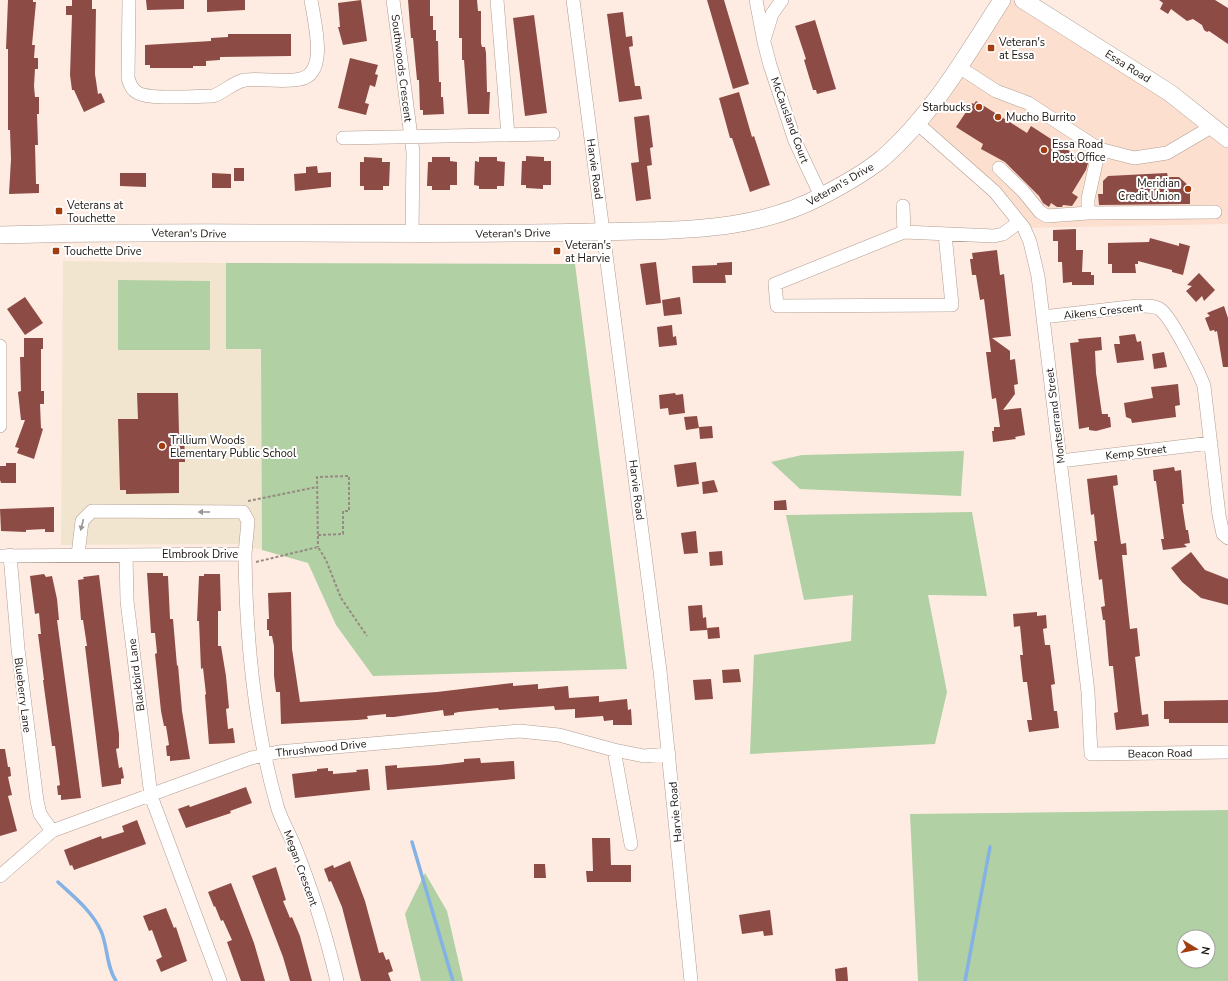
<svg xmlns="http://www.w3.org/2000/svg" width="1228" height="981" viewBox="0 0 1228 981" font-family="'Nunito Sans',sans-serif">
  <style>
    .built { fill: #fcdfce }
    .education { fill: #f1e5d0 }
    .green { fill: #b1d0a4; fill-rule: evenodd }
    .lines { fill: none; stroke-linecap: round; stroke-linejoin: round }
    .stream { stroke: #84b2e5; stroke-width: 3.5 }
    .building { fill: #8d4b45 }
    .minor-casing { stroke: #b19d91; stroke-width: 14 }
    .major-casing { stroke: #b19d91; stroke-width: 18 }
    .path { stroke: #978a82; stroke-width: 2; stroke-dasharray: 3 2; stroke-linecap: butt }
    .minor { stroke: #fff; stroke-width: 13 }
    .major { stroke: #fff; stroke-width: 17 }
    .oneway { fill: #989593 }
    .poi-dot { fill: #a23d10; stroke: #fff; stroke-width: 1.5 }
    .labels { text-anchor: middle; stroke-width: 4; stroke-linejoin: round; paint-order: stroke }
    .poi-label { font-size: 11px; fill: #1b140f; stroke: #fff; text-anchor: start }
    .street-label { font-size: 11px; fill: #1b140f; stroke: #fff }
  </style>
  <rect width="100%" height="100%" fill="#feece2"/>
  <path class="built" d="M1002,0H1023L1228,139V224L1024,228L918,124Z"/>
  <path class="education" d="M63,261L226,263V349H261L262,550L239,544L61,545Z"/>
  <path class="green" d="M226,263L575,264L627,669L373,676L336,625L308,563L262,550L261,349H226Z
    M118,280L210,281V350H118Z
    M964,451L961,496L800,489L771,462L802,455Z
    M972,512L987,596L928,595L947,692L935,744L750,754L754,655L851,641L853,595L804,600L786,515Z
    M1228,810V981H918L910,814ZM1184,937H1208V961H1184Z
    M425,873L447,911L463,981H421L405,914Z"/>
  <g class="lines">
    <path class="stream" d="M412,842L453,981
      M58,882C74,897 92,911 101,931C108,947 106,966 116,981
      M965,981L990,847"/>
  </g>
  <path class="building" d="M8,0H33V2H36L32,45H35L34,58H38V69H35L34,86L35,97H39V114H37L38,145H35L36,184H39V193L9,194L11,159L10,130H8V49H6Z
    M72,0H92V9H96L95,74L98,94L101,93L105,102L84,112L74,90H72L70,75L72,15H66V6H72Z
    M146,0H184V9L147,10Z
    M207,0H245V10L207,12Z
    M361,0L367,41L343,45L338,27H340L338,3Z
    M408,0H430V16H433V30H436V41H438L439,82H441V97H443L444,114L423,115V110H420L419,80H417L413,38H411Z
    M459,0H477L478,11H481V43L482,47H485L486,53L487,92H490L489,114H468L464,60H462V38H459Z
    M707,0H724L749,84L733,89Z
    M1159,0H1215L1228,8V44L1209,31L1207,32L1204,30L1202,25L1193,19L1187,21L1171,9L1168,14L1160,9L1163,3Z
    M623,12L626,37L632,36L633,46L629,47L635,86H640L642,99L619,102L607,14Z
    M534,15L547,113L525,116L513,18Z
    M815,20L836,89L817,94L816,90H813L804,60L806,59L795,26Z
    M228,34H291V56L220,57V60L206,61V66H193V68H150V65H145V45L211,41V38L228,37Z
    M350,58L378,65L375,74L378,75L375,87L370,85L365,103L369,104L366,115L338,108Z
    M739,92L752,137L754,136L770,185L750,192L732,138H730L719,98Z
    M976,101L1027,133L1031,126L1088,163L1086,170L1072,193L1078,197L1072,206L1063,205L1062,207H1057L1051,203L1049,207L1043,203L1039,196L1005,162L981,149L983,144L956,127L972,103L974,104Z
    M649,115L653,147L650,148L652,165L647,166L651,199L636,201L631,163L639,162L634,117Z
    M526,156L544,157V161H551V185H543V189L526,188V185H521L522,161H526Z
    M364,157L382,158V162H390L389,186H383V190H364V186H360V162H364Z
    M432,157H450V161L457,162V185H450V190H432V186H427L428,162H432Z
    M479,157H497V161L505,162L504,186H497V189H479V186L474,185L475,161L479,162Z
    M317,166L318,173L331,172V187L295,191L294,174L306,173V167Z
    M234,168H244V181H234Z
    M120,173H146V187L120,186Z
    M212,173L231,174V188H212Z
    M1167,173L1168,177H1179L1190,187V204L1099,205L1098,194H1103V181L1108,176Z
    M1076,229V250H1083L1082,272H1091V275H1094V285H1072V282L1063,283L1062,262H1058V241H1053V230Z
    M1150,238L1179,246V243L1190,246L1183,275L1172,272V270L1138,261V264H1135L1136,273H1112V264H1108V243L1149,242Z
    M997,250L1000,275L1004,274L1011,336L992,338L1010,351V360L1015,359L1018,384L1014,385L1015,394L1003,410L1021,408L1025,435L1015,437L1016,439L993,442L992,431H994V427H1000L996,398L992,399L986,352H991L984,299L980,300L976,275H972L970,259H973L972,253Z
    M656,262L661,303L646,305L640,264Z
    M732,262V275H725L726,283H693L692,266L717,265V263Z
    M1199,273L1215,290L1204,301L1202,296L1196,302L1186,291L1192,286L1187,285Z
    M25,297L43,323L25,335L7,309Z
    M680,297L682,314L664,316L662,300Z
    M1224,306L1228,318V367H1223L1217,331L1215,332L1214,330L1210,331L1205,318L1210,316L1207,313Z
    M672,325L673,337L676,336L677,345L659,347L657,327Z
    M1135,334L1137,342L1141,341L1144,360L1117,363L1114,344H1120L1119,336Z
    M1101,337L1102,350L1095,351L1096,373L1102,414H1108V417H1110L1111,427L1096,431L1089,430V427L1079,429L1070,343L1079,342L1078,339Z
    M24,338H43V349H41V391H44V404H40L41,428L43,429L34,459L17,453L19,448L15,447L25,420H21L18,392L21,391L20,357H24Z
    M1164,352L1167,367L1154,369L1152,354Z
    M1178,384L1180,405L1175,406L1176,417L1132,423L1131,419L1126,417L1124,403L1153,398L1151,387Z
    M137,393H178L179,433H184L185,462H179V493L126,494V490H120L118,419H138Z
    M675,393L676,395L683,394L685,413L669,415L668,408L660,409L659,395Z
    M697,416L699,428L686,430L684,417Z
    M712,426L713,438L700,439L699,427Z
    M696,462L699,484L677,487L674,465Z
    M6,463H16V483H1L0,480V466H6Z
    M1174,467L1175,471L1181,470L1184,504H1182L1186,530H1188L1190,543L1184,544L1187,547L1163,550L1161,539H1164L1156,481H1154L1153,470Z
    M1117,475L1118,485L1113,486L1121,544L1126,543L1127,555H1122L1130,629L1137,628L1140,656L1135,657L1142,715L1148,714L1149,726L1116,730L1114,713L1118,712L1113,666H1109L1105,620H1103L1101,607L1105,606L1102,579L1099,580L1094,541H1097L1094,514L1091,515L1087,479Z
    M714,480L718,492L703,494L702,482Z
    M786,500L787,510H774V501Z
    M54,507V532H45V529L26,530V532L1,531L0,509Z
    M696,531L698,553L684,554L681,533Z
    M722,551L723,565L710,566L709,552Z
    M1191,552L1205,570L1228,579V605L1201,598L1182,582L1171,568Z
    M147,573H163V576H168L170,619H173L177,666L178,665L182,711L190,759L170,761V756H167L166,746L169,745L166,726H164L161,711L155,654L157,653L155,633H151Z
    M44,574L46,577L52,576L57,599L59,620H57L81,798L61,800V795H58L57,786L60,785L55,746H52L43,680H44L38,634H41L39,613L35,614L30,576Z
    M204,574H220L221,611H218V646H221L226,676L229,708L226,709L228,729L233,728L235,743L209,744L205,695L206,694L203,668L201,669L199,621H197L199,576H204Z
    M99,575L119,734V748L116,749L119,768L122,767L124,778L121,779V784L102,787L85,646H87L83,620H81L78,580L84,579L83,577Z
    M291,592L292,649L300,702L437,692L513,683V686L538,684V689L568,686L569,698L599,696V702L627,699L628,710L631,709L632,725H613V720L604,721L603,716L575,718V709L555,710L554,706L499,710L498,708L459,712L454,713V715L444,716L443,710L394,717H386V714L367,716L368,719L357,720L281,724L280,692H276L274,676V646L272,636H269V630H267V619H269L268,593Z
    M702,605L703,618L706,617L707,630L690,631L688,606Z
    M1037,612V616L1046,615L1047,628L1043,629L1045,645H1050L1055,684L1051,685L1054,711H1057L1059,728L1029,732L1027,720H1032L1027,682H1023L1020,655H1023L1020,626L1014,627L1013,614Z
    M719,627L720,638L708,639L707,628Z
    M739,669L741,682L723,683L722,670Z
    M711,679L713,699L695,700L693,680Z
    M1228,700V723H1169V719H1164V701Z
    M0,749H5L8,767H10L11,776L8,777L12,795L8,796L17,831L0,836Z
    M480,758L481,763L514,761L515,779L387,790L385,766L397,765V768L439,765L464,762V759Z
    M328,768V771H333V774L357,772L356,770L368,769L370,790L295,798L292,774L317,771V769Z
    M246,787L252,803L230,811L231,813L186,828L178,809L189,805L190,807Z
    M137,820L146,844L74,870L72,865L70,866L64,850L101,836L102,839L124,832L122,826Z
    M592,838H610L611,865H631V882H587L586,871H593Z
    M350,861L365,901L379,953L383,952L386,960L389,959L393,971L388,973L391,981H361L342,907L331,881L329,882L324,869L333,865L334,868Z
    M534,864H545L546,878H534Z
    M276,867L286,900L283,901L290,918L292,917L300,936L312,981H290L283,957L252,876Z
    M231,883L254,943L265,981H241L227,942L232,940L223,920L221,921L215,906L214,907L208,892Z
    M166,908L174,928L176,927L187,961L161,972L156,960L162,957L152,930L149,931L143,916Z
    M770,910L773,935L764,936L763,931L742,934L739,915Z
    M847,967L848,981H836L835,969Z"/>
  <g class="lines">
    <g class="minor-casing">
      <path id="minor" d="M129,0L128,78C130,85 132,90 138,93C150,100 197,96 213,96C225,92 233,82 245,80C263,78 283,83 300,79C329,74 314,21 311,0
        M393,0L413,152L412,235
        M497,0L508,135
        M573,0L660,671L691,981
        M756,0L764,42L770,65L795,141L821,196
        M764,40L772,14L782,0
        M959,67L996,91L1028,103L1099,149L1134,158L1167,153L1213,126
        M918,124L995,192L1024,228L1030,242L1038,276L1062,476L1088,692L1091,754L1228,752
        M343,138L553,134
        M999,168L1023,191L1040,212L1047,216L1088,213L1215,212
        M903,206L904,232
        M1088,213V199L1099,149
        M945,234L952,305L777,306L775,284L904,232L994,236L1003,234L1019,222
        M1043,317L1138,306C1146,306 1155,305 1161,310C1172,319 1199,372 1204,386L1219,515L1223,534L1228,538
        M0,346V426
        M1060,461L1211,443
        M10,555L18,649L37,801L40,814L52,831
        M78,555L82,521L92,511L243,512L248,521L245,554
        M126,555L127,601L151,796L220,981
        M0,556L245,554C246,639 254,727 278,809C282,821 289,833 294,845C312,889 326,935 337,981
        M614,750L631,844
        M0,876L52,831L251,758L278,752L519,731L559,735L614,750L644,756L669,754"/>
    </g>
    <g class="major-casing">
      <path id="major" d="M1023,0L1170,93L1228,139
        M0,235C173,230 346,235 519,233C559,233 599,232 640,231C703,230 765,226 822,196C843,185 865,173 883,158C933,114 966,56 1002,0"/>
    </g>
    <path class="path" d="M248,501L317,487
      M318,535L343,534V511H349V476L317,477L318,547
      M256,562L318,547L326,560L341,598L367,636"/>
    <use href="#minor" class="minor"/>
    <use href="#major" class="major"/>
  </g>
  <defs><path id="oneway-solid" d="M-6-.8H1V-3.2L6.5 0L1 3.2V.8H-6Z"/></defs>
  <g class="oneway">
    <use href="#oneway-solid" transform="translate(204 512) rotate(-180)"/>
    <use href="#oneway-solid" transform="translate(82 525) rotate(104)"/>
  </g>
  <g class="poi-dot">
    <rect x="987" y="44" width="8" height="8" rx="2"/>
    <circle cx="979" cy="107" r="4"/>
    <circle cx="998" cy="117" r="4"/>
    <circle cx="1044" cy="150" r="4"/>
    <circle cx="1188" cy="189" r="4"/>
    <rect x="55" y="207" width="8" height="8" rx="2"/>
    <rect x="52" y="247" width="8" height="8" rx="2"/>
    <rect x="553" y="247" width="8" height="8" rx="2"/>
    <circle cx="162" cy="446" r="4"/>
  </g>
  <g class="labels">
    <g class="poi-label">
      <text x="999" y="46">Veteran's<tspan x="999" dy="13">at Essa</tspan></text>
      <text x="971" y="111" text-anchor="end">Starbucks</text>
      <text x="1006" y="121">Mucho Burrito</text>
      <text x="1052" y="148">Essa Road<tspan x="1052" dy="13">Post Office</tspan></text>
      <text x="1180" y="187" text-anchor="end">Meridian<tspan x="1180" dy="13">Credit Union</tspan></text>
      <text x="67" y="209">Veterans at<tspan x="67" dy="13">Touchette</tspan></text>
      <text x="565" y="249">Veteran's<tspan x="565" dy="13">at Harvie</tspan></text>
      <text x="64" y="255">Touchette Drive</text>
      <text x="170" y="444">Trillium Woods<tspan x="170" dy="13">Elementary Public School</tspan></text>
    </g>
    <g class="street-label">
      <text transform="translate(1128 66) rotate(32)" y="4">Essa Road</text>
      <text transform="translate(402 68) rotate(83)" y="4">Southwoods Crescent</text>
      <text transform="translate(790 120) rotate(70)" y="4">McCausland Court</text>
      <text transform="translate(595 169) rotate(82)" y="4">Harvie Road</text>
      <text transform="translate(840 184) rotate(-30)" y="4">Veteran's Drive</text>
      <text transform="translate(189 233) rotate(1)" y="4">Veteran's Drive</text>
      <text transform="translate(513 233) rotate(-1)" y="4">Veteran's Drive</text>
      <text transform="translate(1103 311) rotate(-6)" y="4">Aikens Crescent</text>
      <text transform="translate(1055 416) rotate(-97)" y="4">Montserrand Street</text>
      <text transform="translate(1136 452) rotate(-7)" y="4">Kemp Street</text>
      <text transform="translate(637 490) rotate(83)" y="4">Harvie Road</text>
      <text x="200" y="558">Elmbrook Drive</text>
      <text transform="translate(136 675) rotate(-97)" y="4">Blackbird Lane</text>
      <text transform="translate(23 695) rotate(83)" y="4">Blueberry Lane</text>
      <text transform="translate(321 748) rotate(-6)" y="4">Thrushwood Drive</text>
      <text transform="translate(1160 753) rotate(-1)" y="4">Beacon Road</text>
      <text transform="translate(675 812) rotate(-95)" y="4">Harvie Road</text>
      <text transform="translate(301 868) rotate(70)" y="4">Megan Crescent</text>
    </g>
  </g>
  <g transform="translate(1196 949) rotate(100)"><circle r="19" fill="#ffffff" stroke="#a4a19f"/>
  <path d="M0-3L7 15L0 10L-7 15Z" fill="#a23d10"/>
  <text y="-6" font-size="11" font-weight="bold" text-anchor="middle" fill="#1b140f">N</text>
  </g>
</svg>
